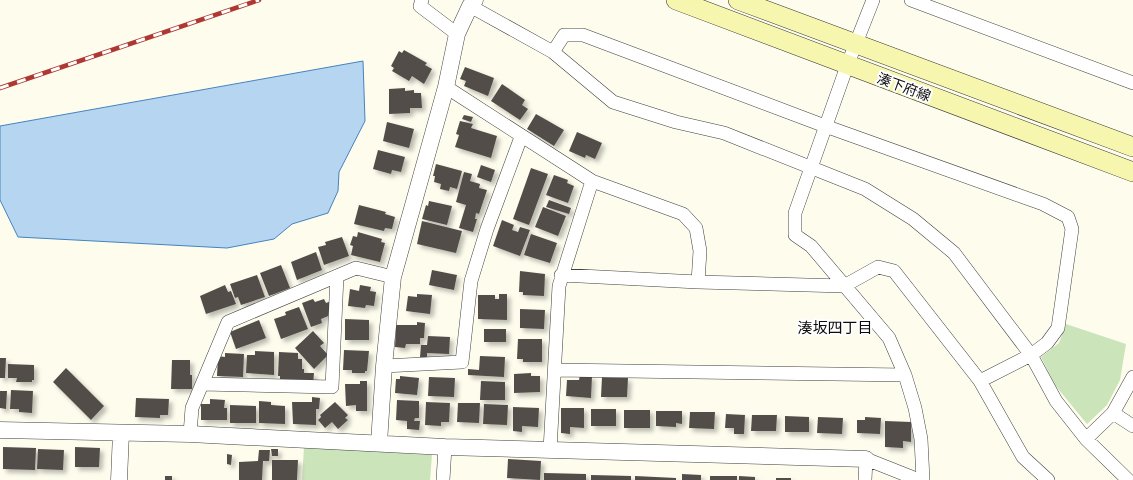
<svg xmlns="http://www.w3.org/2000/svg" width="1133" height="480" viewBox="0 0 1133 480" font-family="Spectral,'Noto Sans JP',serif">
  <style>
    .green { fill: #cce4ba }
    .water { fill: #b6d5f0; stroke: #4583bf }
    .building { fill: #534e49; filter: url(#shadow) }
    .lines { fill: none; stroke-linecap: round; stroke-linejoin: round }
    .minor-casing { stroke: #3f3f3f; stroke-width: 14 }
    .tertiary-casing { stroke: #3f3f3f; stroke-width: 17 }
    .secondary-casing { stroke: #2e2e2e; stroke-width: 20 }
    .minor { stroke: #fff; stroke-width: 13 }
    .tertiary { stroke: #fff; stroke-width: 16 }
    .secondary { stroke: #f7f6ae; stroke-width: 19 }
    .rail-casing { stroke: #ae3832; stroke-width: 4.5 }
    .rail { stroke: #fff; stroke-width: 3; stroke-dasharray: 9; stroke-linecap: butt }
    .labels { text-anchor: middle; stroke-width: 4; stroke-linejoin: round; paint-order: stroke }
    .street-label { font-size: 14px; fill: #0c0c0c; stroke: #fff }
    .neighbourhood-label { font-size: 15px; fill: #0c0c0c; stroke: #fff }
  </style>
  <defs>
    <filter id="shadow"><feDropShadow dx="3.5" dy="3.5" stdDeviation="2" flood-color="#0004"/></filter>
  </defs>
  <rect width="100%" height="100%" fill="#fdfced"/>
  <path class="green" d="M1066,324L1126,344L1120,380L1107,405L1087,424L1055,385L1041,357L1059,343Z
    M304,447L432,455L430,480H302Z"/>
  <path class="water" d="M363,61L365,121L339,172L338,191L328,213L292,224L274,239L227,248L18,237L0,200V126Z"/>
  <path class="building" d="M404,50L427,63L425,65L432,69L424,84L412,76L409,81L392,71L394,68L391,66L399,51L402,53Z
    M465,67L494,78L488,96L464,86L466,81L460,79Z
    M502,84L525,100L522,105L528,109L520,120L491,101Z
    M405,88V91L414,90V93H421L422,108H410V113L389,114V89Z
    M536,114L564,130L554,146L527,129Z
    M464,115L473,117L471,122L462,119Z
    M460,121L473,124L471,128L497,136L491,158L455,147L459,135L456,134Z
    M387,122L414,129L409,148L383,141Z
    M577,132L602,143L595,159L586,155L585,158L569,151Z
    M378,150L405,157L401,172L392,170L391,174L373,169Z
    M436,164L462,171L457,189L450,187L449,191L440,189L441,184L434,182L435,176H433Z
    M481,165L495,170L491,182L477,177Z
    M531,168L548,174L529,225L513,219Z
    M464,172L472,174L470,181L480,184L479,188L487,190L479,214L476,213L475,219H477L473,232L459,228L466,205L456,202Z
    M554,175L568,180L567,183L574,186L568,203L546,195Z
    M549,200L571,208L569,214L546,207Z
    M429,201L452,206L447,225L422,219L426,205L428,206Z
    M359,205L386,212L385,214L395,217L392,229L385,228L384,231L354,224Z
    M543,207L566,216L558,236L535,227Z
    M502,220L514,225L512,230L518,232L520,227L530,230L520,256L493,246Z
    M422,221L462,231L456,253L417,244Z
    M358,232L382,239L381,242L385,243L380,262L351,255L353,246L350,245L353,236L357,237Z
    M531,234L557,243L550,263L524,255Z
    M342,237L349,256L324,265L318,247L326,245L325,242Z
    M316,252L322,270L297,280L291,262Z
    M281,265L290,288L269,296L260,273Z
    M432,270L457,275L454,290L429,285Z
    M520,271L545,274L544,296L523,295V292H519Z
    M257,275L265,297L241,305L238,297L235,298L230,284Z
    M225,285L228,292L231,291L236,304L206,314L200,296Z
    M360,285L371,287L370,291L376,292L374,306L366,305L365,308L348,306L350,289L359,291Z
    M417,294L432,295L430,314L406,311L408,296L417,297Z
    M499,294H507V320L478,319V295H495V299H499Z
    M313,299L315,302L324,299L326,303L329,302L333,314L321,319L322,323L311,327L302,303Z
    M299,307L308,329L281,339L274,319L286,315L285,312Z
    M520,309L545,310L544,329L520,328Z
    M345,319L369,320V340H345Z
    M259,320L266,338L236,349L230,332Z
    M417,322L425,323L424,338H420V344H406L405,348L395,347L396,325H417Z
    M484,329H506V342H484Z
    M313,331L324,343L320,346L328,355L314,369L295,348Z
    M428,336L450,337L449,354L427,353V357H420L421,345H427Z
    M518,339H542V362H523V359H517Z
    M344,350L369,351L367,371H365V373H352V370H343Z
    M255,351L274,352V375L246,373L247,355H255Z
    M279,352L298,353V359H302V369H304V373H314L313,384L280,380V376H278Z
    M225,353L244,354L243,377L217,376L218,356L225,357Z
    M480,356L505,357L504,377L468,375V369L479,370Z
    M0,358H6L5,378H0Z
    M172,360H190V375H192V389H171Z
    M8,364L34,365V380H32V382H16L17,378H8Z
    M66,368L104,406L91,420L53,382Z
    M531,373V376H540V392L514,393V374Z
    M580,375L592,376L591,398L566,396L567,380H579Z
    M400,376L419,378L417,395L395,393L396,379H400Z
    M429,377L455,378L454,397L428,396Z
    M602,377L628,378L627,397H601Z
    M360,381H367V411H356V405L346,406L345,384H360Z
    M481,381L505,382V400H480Z
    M11,390L33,391L32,413L19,412V409H10Z
    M0,391H7L6,409L0,408Z
    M312,397L320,398L319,409H316V425L293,424L292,402H312Z
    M136,398L169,399L168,415H160V418L135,417Z
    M210,399L225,400L224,408H227V420H201V404H210Z
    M397,400L419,401V418H415L414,421H420L419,430L407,429V421L396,420Z
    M259,401L271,402V405L285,406V424L259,423Z
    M335,402L348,415L345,418L348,420L338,429L332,422L325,428L318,420L321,417L320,415Z
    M426,402L450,403L449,422H441V426L425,425Z
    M458,403H480L479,423L457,422Z
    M484,404L508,405L507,425L483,424Z
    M230,405L256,406V423H230Z
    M513,407L539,408L538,427L522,426V432L513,431Z
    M561,408H584V428L570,427V434L561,433Z
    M591,409H616V426H591Z
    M624,410H650V428H624Z
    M656,411H682V424L676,423V427L656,426Z
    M690,412H715L714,429L689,428Z
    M726,414L745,415L744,434H734V428H725Z
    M752,415H777L776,431H751Z
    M785,416L809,417V432H785Z
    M818,417L843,418L842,434L817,433Z
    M865,417L881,418L880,434L857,433V420H865Z
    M885,421L911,422V442L903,441V448L885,447Z
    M3,447L36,448L35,470L3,469Z
    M75,447L100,448L99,467H75Z
    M38,449L64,450L63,470L37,469Z
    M271,449H278V456H272Z
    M259,450H270L269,461H263L262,480H239V462L258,461Z
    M227,454L232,455L231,465L227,464Z
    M508,459L541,461L540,480L507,478Z
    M272,460H298L297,480H272Z
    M544,473L586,474V480H544Z
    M682,474L701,475V480H682Z
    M591,475L631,476V480H591Z
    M165,476H172V480H165Z
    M635,476L676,478V480H635Z
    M710,476H737V480H710Z
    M739,476L755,477V480H739Z
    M776,478H791V480H776Z"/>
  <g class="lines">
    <g class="minor-casing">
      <path id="minor" d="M422,0L420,6L457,34
        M873,0L847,66L795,213V235L811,246L889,338L905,375L915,408L921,439L923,480
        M911,0L1133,83
        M470,6L553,52L613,102L676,122L724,133L865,189L913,219L954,253L1031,355L1056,401L1086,439L1128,480
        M553,52L564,35H583L825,126L1043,204L1068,217L1072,229L1058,328L1047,343L1031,355L980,381
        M446,87L592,181L683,214L696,228L700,251L698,282
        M561,275L698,282L844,286L878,267L894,271L980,381L1023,457L1048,480
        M384,366L462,362L471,281L487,229L521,137
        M556,370L905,375
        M202,384L332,387L337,276
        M1113,413L1133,426
        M190,434L192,408L228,322L356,268L393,277
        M1086,439L1113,413L1133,377
        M550,450L559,286L592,181
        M443,480L445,447
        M865,480L866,459L919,480"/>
    </g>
    <g class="tertiary-casing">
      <path id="tertiary" d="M0,430L190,434L445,447L866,459
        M379,443L384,366L393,277L446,87L457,34L470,6L475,0
        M119,480L121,433"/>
    </g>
    <g class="secondary-casing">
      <path id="secondary" d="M676,0L1133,172
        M738,0L1133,147"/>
    </g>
    <use href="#minor" class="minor"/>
    <use href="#tertiary" class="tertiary"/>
    <use href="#secondary" class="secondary"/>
    <g class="rail-casing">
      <path id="rail" d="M0,88L259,0"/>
    </g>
    <use href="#rail" class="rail"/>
  </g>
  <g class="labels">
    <g class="street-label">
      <text transform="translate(904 87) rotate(20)" y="5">湊下府線</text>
    </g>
    <g class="neighbourhood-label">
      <text x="835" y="333">湊坂四丁目</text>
    </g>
  </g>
</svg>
